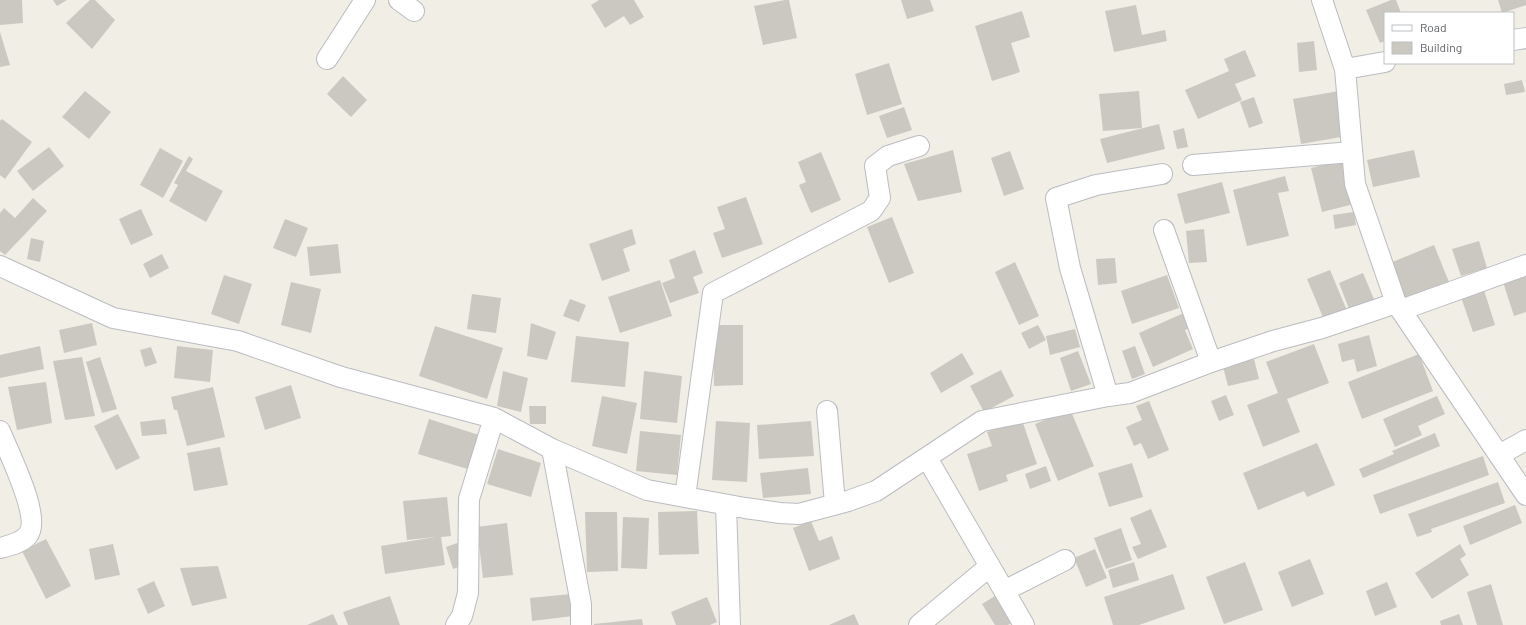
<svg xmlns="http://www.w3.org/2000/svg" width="1526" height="625" viewBox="0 0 1526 625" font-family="Barlow,sans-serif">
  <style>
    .building { fill: #cbc8c2 }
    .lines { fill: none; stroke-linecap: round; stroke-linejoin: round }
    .street-casing { stroke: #babcc1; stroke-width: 22 }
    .street { stroke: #fff; stroke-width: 20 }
  </style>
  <rect width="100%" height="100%" fill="#f0eee5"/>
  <path class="building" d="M0,0H22L23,23L0,25Z
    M53,0H67L57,6Z
    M90,0H95L115,20L92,49L66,23Z
    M599,0H634L644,17L630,25L624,16L605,28L591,5Z
    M785,0H789L797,38L763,45L754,6Z
    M901,0H930L934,11L907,19Z
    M1391,0H1396L1401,13H1385V41L1380,43L1366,10Z
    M1498,0H1526V5L1502,13Z
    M1136,5L1142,35L1165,30L1167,41L1114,52L1105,11Z
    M1022,11L1030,37L1011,43L1020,72L992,81L975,26Z
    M0,32L10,65L0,67Z
    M1314,41L1317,70L1299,72L1297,43Z
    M1245,50L1256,76L1235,84L1242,100L1198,119L1185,90L1229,71L1224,59Z
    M889,63L902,104L867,115L855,74Z
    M343,76L367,100L351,117L327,94Z
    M1522,80L1525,92L1506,95L1504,84Z
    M85,91L111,112L89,139L62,117Z
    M1139,91L1142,128L1103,131L1099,94Z
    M1339,91L1347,136L1301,144L1293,99Z
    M1254,97L1263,123L1249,128L1240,102Z
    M904,107L912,130L887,138L879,116Z
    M2,119L32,142L5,179L0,175V121Z
    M1159,124L1165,149L1107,163L1100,139Z
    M1184,128L1188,147L1177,149L1173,131Z
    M49,147L64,166L33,191L17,171Z
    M160,148L183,161L163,198L140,185Z
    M953,150L962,192L918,201L904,164Z
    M1414,150L1420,177L1373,187L1367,160Z
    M1010,151L1024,189L1004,196L991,158Z
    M821,152L841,200L811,213L799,185L806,182L798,162Z
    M189,156L193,159L186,171L223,191L206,222L169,201L178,185L174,183Z
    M1346,159L1358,203L1322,212L1311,168Z
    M1285,176L1289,191L1278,193L1289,236L1247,246L1233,190Z
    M1222,182L1230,213L1185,224L1177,194Z
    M746,197L763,244L722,258L713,233L725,229L717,207Z
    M33,198L47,211L5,255L0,251V213L4,208L15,218Z
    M141,209L153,235L131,245L119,219Z
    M1354,212L1356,225L1335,229L1333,215Z
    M892,217L914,273L889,283L867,227Z
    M285,219L308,228L296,257L273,248Z
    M632,229L636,244L623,249L630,271L602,281L589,244Z
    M1204,229L1207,262L1189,263L1186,231Z
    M31,238L44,241L40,262L27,259Z
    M1479,241L1487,268L1461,276L1452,249Z
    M338,244L341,273L310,276L307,247Z
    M1434,245L1451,287L1407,305L1390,263Z
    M695,250L703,273L693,277L699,293L670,303L662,283L675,278L669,260Z
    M162,254L169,268L150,278L143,264Z
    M1115,258L1117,283L1098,285L1096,259Z
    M1015,262L1039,316L1019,325L995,272Z
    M1330,270L1348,313L1325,322L1307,279Z
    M1363,273L1376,304L1351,314L1339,283Z
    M1526,274V312L1514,316L1503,282Z
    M224,275L252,284L239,324L211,314Z
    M1167,275L1179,308L1132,324L1121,291Z
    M660,280L672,316L620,333L608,297Z
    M291,282L321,289L311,333L281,325Z
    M1484,290L1495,325L1473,332L1461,297Z
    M472,294L501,298L496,333L467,329Z
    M570,299L586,305L579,322L563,316Z
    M1186,312L1192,327L1185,330L1193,349L1153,367L1139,333Z
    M92,323L97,345L64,353L59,330Z
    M531,323L556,332L547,360L527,356Z
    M713,325H743V385L714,386Z
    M1038,325L1046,340L1029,349L1021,333Z
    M435,326L503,348L487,399L419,376Z
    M1075,329L1080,347L1050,355L1046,336Z
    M1369,335L1377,366L1357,372L1354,359L1342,362L1338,344Z
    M576,336L629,342L625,387L571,382Z
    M1314,344L1329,383L1287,399L1300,432L1263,447L1247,405L1278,393L1266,362Z
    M40,346L44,369L0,378V355Z
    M177,346L213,350L210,382L174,378Z
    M1135,346L1145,374L1132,379L1122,351Z
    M151,347L157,363L145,367L140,350Z
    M1078,351L1091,384L1071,391L1060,358Z
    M962,353L974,374L941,393L930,373Z
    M1419,354L1433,391L1362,419L1348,382Z
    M82,357L95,416L65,420L53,361Z
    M100,357L117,409L102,413L86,362Z
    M1254,359L1259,379L1228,386L1223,367Z
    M1001,370L1014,396L984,412L970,386Z
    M503,371L528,378L521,412L497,406Z
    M644,371L682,376L677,423L640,419Z
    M46,382L52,423L17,430L8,387Z
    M291,385L301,418L265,430L255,397Z
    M213,387L225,437L187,446L177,410H174L171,397Z
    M1226,395L1234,415L1219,421L1211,401Z
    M602,396L637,403L627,454L592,446Z
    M1437,396L1445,414L1418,426L1422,435L1395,447L1383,419Z
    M1149,401L1169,450L1148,459L1141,443L1134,446L1126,427L1142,420L1136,406Z
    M529,406H546V424H530Z
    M1070,409L1094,466L1058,481L1035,424Z
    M118,414L140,458L116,470L94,426Z
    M165,419L167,434L142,436L140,422Z
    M429,419L482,436L471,470L418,454Z
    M1022,420L1037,464L1006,475L1008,481L979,491L967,454L992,446L987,432Z
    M716,421L750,423L747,482L712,480Z
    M811,421L814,456L759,459L757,425Z
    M640,431L681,435L677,475L636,471Z
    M1435,433L1440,446L1363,478L1359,469L1394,454L1392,451Z
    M1317,443L1335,485L1307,497L1304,491L1258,510L1243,473Z
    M220,447L228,485L194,491L187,453Z
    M498,449L541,463L531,497L487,484Z
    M1483,456L1489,475L1380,514L1373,495Z
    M1132,463L1143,497L1109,507L1098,473Z
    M1046,466L1051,481L1030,489L1025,474Z
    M808,468L811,494L763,498L760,473Z
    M1498,482L1505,503L1431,529L1432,532L1417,537L1408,514Z
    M447,497L451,536L441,537L445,565L385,574L381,546L435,537L407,540L403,501Z
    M1515,505L1522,523L1470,545L1463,526Z
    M1151,509L1167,547L1138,559L1132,547L1141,544L1130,518Z
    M697,511L699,554L659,555L658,512Z
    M585,512H617L618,571L587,572Z
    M623,517L649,518L647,569L621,568Z
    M811,521L819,541L832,536L840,559L809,571L793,528Z
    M507,523L513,575L483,578L477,527Z
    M1121,528L1132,560L1106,569L1094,538Z
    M46,539L71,586L46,599L22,551Z
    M457,543L464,565L453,569L446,547Z
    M113,544L120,575L95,580L89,549Z
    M1460,544L1466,555L1460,559L1469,575L1432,599L1415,573Z
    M1095,549L1107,578L1086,587L1074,558Z
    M1310,559L1324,594L1292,607L1278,572Z
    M1134,562L1139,580L1113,588L1108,570Z
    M1245,562L1263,610L1224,624L1206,577Z
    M218,566L227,598L192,606L180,568Z
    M1173,574L1185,609L1139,625H1113L1104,597Z
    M154,581L165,606L148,614L137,589Z
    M1387,582L1397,607L1375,616L1366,591Z
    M1491,584L1503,625H1477L1467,592Z
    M571,594L573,616L532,621L530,598Z
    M998,594L1015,620L1008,625H995L982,604Z
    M390,596L400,625H348L343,612Z
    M707,597L717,622L710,625H676L671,612Z
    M333,614L338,625H307Z
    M854,614L859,625H829Z
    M1459,614L1463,625H1441L1440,621Z
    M642,619L643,625H594V624Z"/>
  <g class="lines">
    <g class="street-casing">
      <path id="street" d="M399,0L414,11
        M1322,0L1345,69L1355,184L1396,303L1526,495
        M1513,40L1526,38
        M327,59L365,0
        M1345,69L1385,62
        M1193,165L1352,152
        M1164,230L1211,362
        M0,266L113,318L238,341L341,377L494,418L552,449L647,490L745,508L780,513L799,514L848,501L876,491L982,421L1108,396L1130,393L1211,362L1273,341L1322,328L1396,303
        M1401,310L1526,265
        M1108,396L1070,268L1056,198L1096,185L1162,174
        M827,411L835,504
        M0,431C8,452 42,517 28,535C22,543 8,546 0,548
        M552,449L581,604V625
        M1499,455L1526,440
        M927,458L1024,625
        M685,497L713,293L871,211L880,198L875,166L888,156L919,146
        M726,505L730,625
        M1004,591L1065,560
        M456,625L462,616L468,593L469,499L494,418
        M919,625L990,566"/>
    </g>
    <use href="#street" class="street"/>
  </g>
  <rect x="1384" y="12" width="130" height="52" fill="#ffffff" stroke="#bebfc2"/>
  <rect x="1392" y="25" width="20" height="6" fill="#ffffff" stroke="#bebfc2"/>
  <text x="1420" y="32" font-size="12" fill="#5d6066">Road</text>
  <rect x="1392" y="42" width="20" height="12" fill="#cbc8c2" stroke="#bebfc2"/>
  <text x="1420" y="52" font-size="12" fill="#5d6066">Building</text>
</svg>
